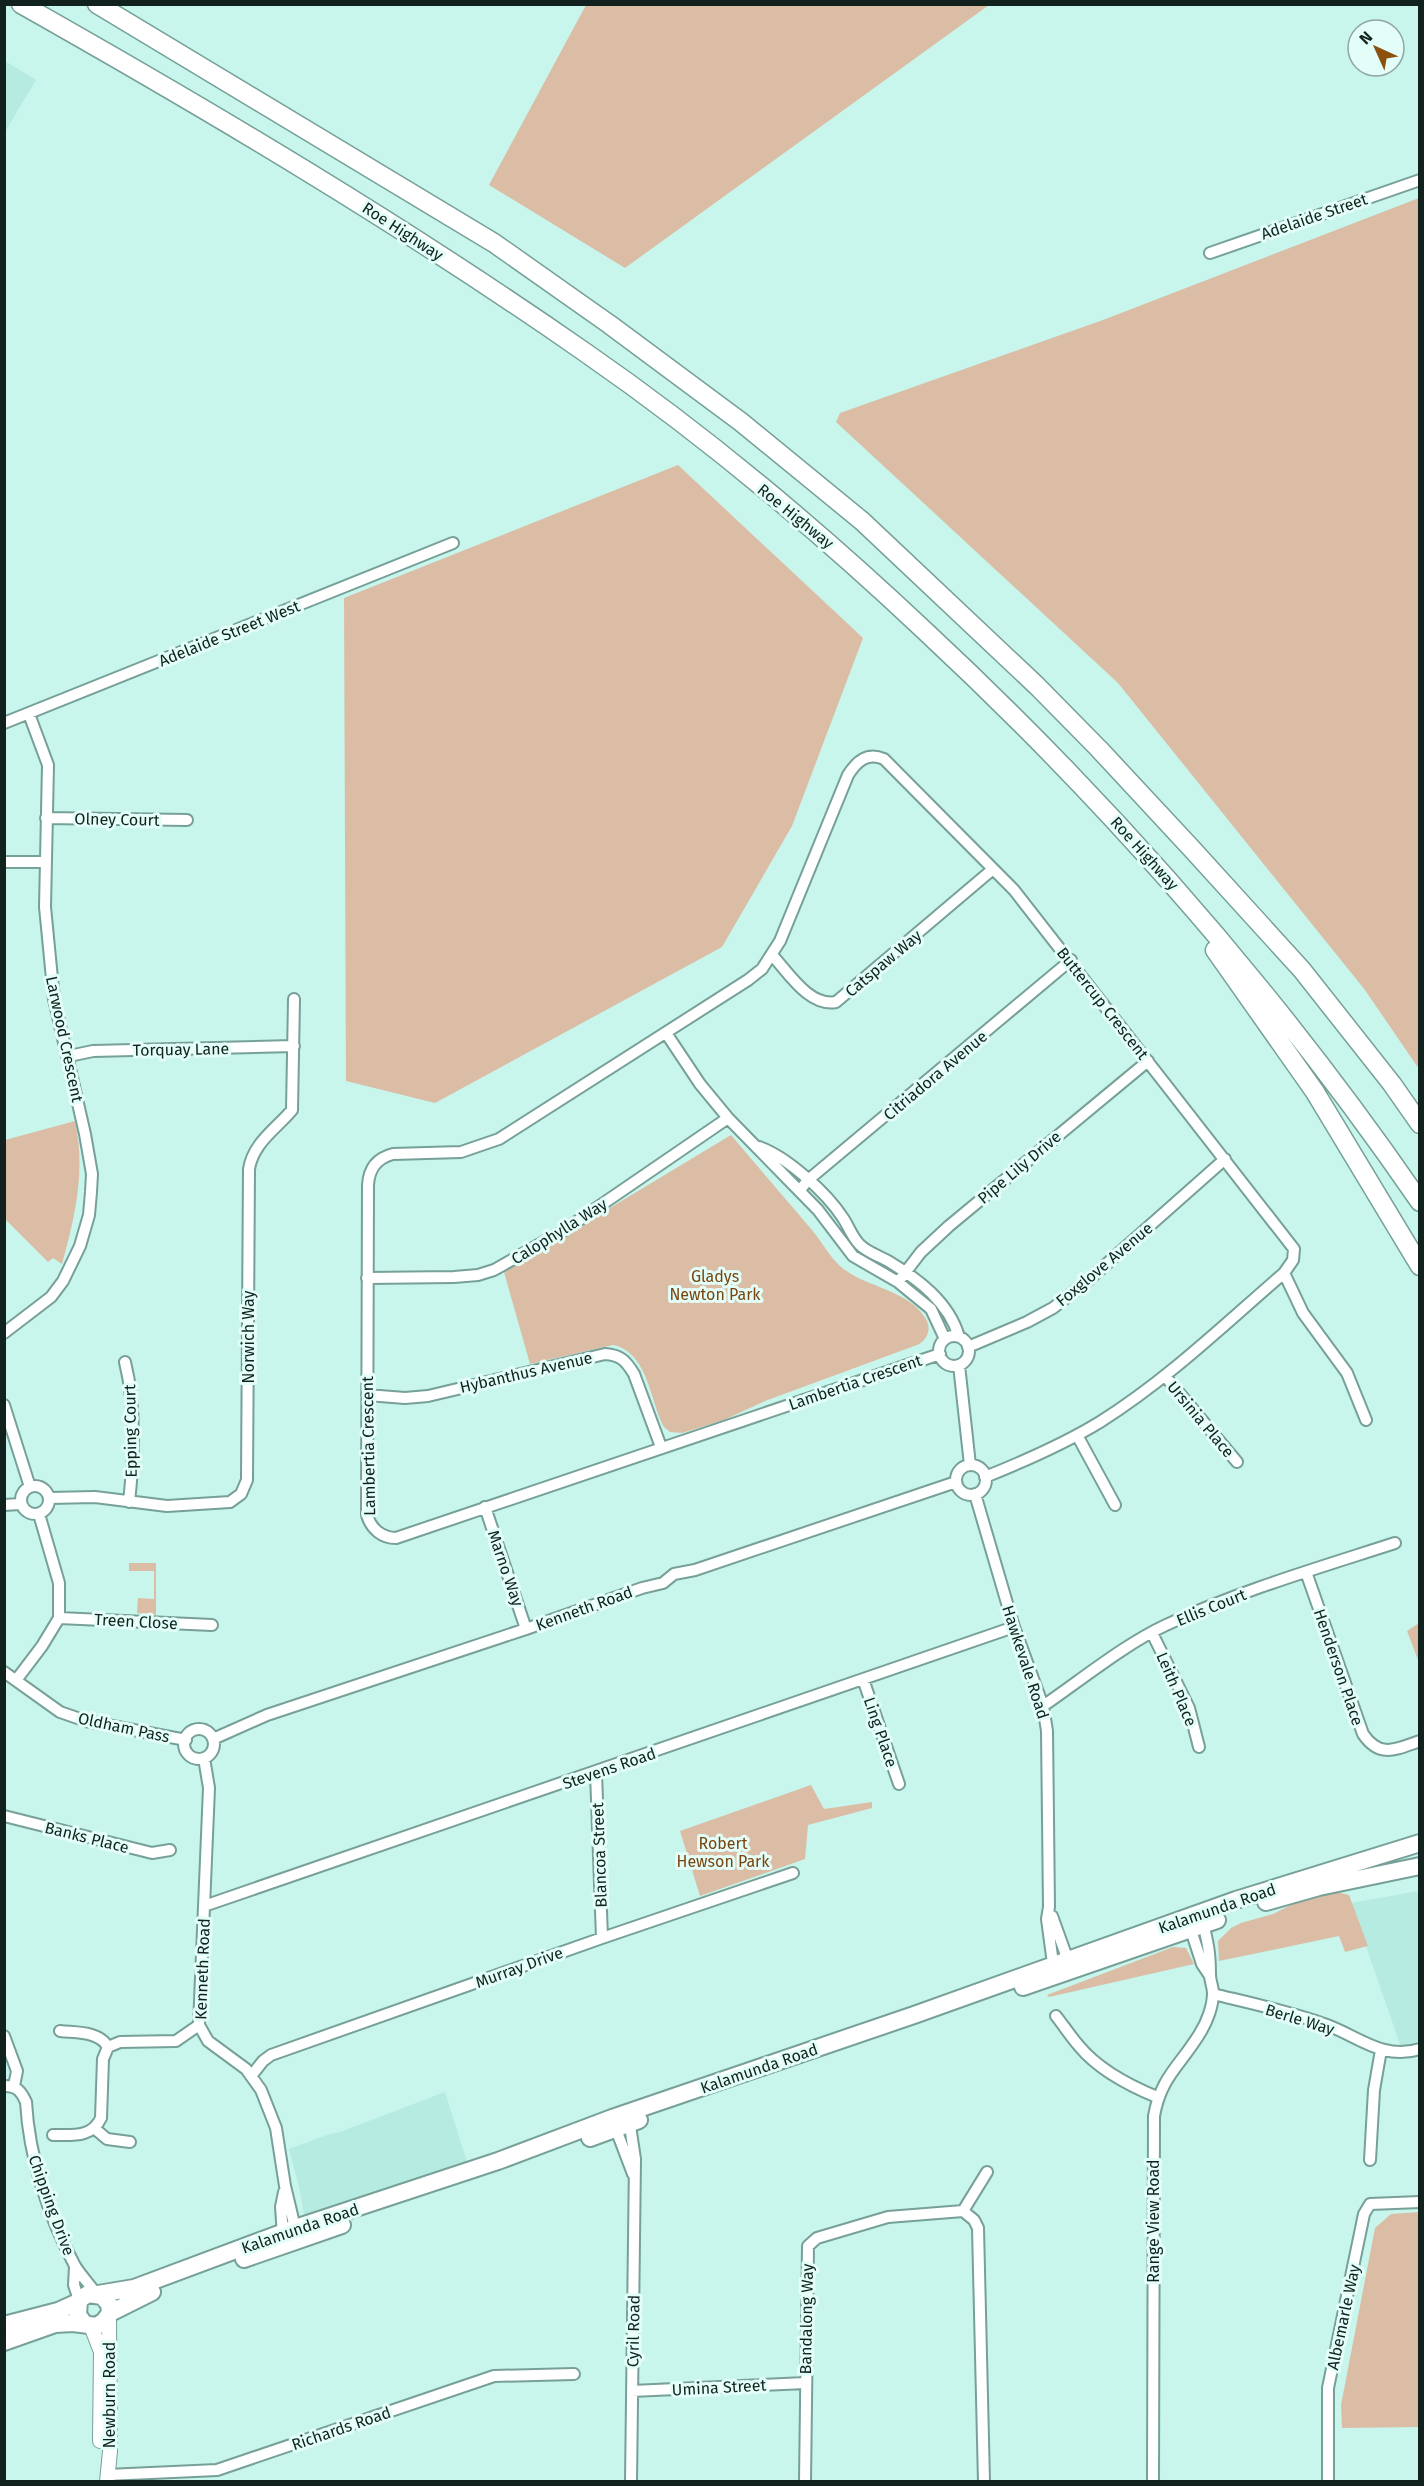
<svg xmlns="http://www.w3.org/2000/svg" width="1424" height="2486" viewBox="0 0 1424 2486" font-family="'Fira Sans',sans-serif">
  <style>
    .built { fill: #b5ebe1 }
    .green { fill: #dbbda6 }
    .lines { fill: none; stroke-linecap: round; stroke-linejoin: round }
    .street-casing { stroke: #76a098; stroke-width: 14 }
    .secondary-casing { stroke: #76a098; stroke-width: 16 }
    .primary-casing { stroke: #76a098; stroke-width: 20 }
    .highway-casing { stroke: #76a098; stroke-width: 21 }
    .street { stroke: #fff; stroke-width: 10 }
    .secondary { stroke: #fff; stroke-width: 14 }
    .primary { stroke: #fff; stroke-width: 16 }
    .highway { stroke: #fff; stroke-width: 18 }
    .labels { text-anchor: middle; stroke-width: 6; stroke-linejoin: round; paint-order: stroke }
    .street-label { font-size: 16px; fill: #10211e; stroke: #e3fef8 }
    .park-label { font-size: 16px; fill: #7a450d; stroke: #e3fef8 }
  </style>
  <rect width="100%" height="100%" fill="#c8f5ec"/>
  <path class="built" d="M5,61L36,80L5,132Z
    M1419,1891V2041L1401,2047L1351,1903Z
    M445,2092L467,2162L305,2220L299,2187L289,2149L330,2134L340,2132Z"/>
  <path class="green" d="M586,5V4L989,5L625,268L489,185Z
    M1419,198V1069L1365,990L1118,683L836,422L840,413L1103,320Z
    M678,465L863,638L792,826L722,947L435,1103L346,1081L344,598Z
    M75,1121C86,1170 75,1217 62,1264L53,1258L48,1262L5,1219V1140Z
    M731,1135C758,1167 785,1198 812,1230C821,1241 830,1257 840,1266C865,1288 908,1289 926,1319C932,1330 927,1340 917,1345L765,1401L724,1420L682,1433L670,1432L664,1427C650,1401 648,1352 613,1345L530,1364L504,1272Z
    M129,1563H156V1615L137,1613L138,1598L154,1599V1571H129Z
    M1419,1623L1420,1660H1418L1407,1631Z
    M811,1785L824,1809L872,1802V1808L808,1825L805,1859L700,1896L680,1831Z
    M1336,1892L1349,1895L1368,1946L1345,1952L1339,1936L1219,1961L1218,1941L1231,1928L1241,1923L1273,1914L1293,1904Z
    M1173,1947L1186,1948L1194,1964L1049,1997L1047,1995Z
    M1419,2212V2427L1342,2428L1341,2405L1375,2228L1391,2214Z"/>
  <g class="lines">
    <g class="street-casing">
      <path id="street" d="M1210,253L1420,180
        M4,723L453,543
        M46,818L187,820
        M4,862H45
        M772,955C788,972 809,1007 836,1002L993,869
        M666,1033L700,1084L728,1118L818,1210L853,1256L898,1282L931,1309L945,1339
        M69,1056L93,1051L294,1046
        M759,1147C786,1156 827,1193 843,1218C849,1227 852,1237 860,1245C867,1252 879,1256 888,1261C918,1279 949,1302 959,1337
        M800,1190L808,1180L1071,960
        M1284,1273L1303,1313L1347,1373L1366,1420
        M367,1278L454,1277L478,1275L494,1270L563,1231L728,1118
        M898,1282L921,1252L949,1226L1148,1061
        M4,1333L51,1297L63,1281L80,1246L89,1215L91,1192L92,1174L85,1134L54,999L45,907L48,765L29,714
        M939 1351a15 15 0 1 1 30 0a15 15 0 1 1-30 0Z
        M968,1347L1027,1322L1053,1308L1085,1283L1225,1159
        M940,1354L396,1538C382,1538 371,1529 367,1515L368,1185C369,1168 377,1158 393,1154L461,1152L499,1139L748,980L762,969L780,941L848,775C857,761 867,752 884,759L1014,890L1294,1249L1293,1260L1284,1273C1225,1324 1167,1380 1100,1422C1064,1444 1025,1461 985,1477
        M125,1362C136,1406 134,1457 129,1502
        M959,1365L970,1465
        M1165,1376L1237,1462
        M367,1395L405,1398L428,1396L605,1354C621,1355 626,1361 634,1374L661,1447
        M4,1405L30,1487
        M1077,1435L1115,1505
        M956 1480a15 15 0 1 1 30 0a15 15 0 1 1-30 0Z
        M21 1500a14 14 0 1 1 28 0a14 14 0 1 1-28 0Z
        M975,1494L1014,1627L1043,1706L1047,1731L1049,1907L1047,1919L1054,1971
        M49,1498L95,1497L167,1506L230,1502L241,1494L247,1480L249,1169C253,1143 276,1129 292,1110L294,999
        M4,1505L20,1504
        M485,1507L526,1629
        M1306,1572L1363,1734C1380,1759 1396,1749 1420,1741
        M59,1618L212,1625
        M1152,1633L1189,1708L1199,1747
        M4,1672L60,1712L86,1721L186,1740
        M17,1679L42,1646L59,1618V1583L39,1514
        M863,1679L899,1784
        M1043,1706C1081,1680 1125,1644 1166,1625C1239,1591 1318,1568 1395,1543
        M184 1744a15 15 0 1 1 30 0a15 15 0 1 1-30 0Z
        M213,1739L267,1715L526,1629L642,1588L663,1583L674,1574L695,1570L956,1482
        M204,1758L209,1788L199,2025L208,2041L246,2069L261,2090L276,2128L285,2186L296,2232
        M596,1773L602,1938
        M4,1816L152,1853L170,1850
        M204,1906L1014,1627
        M1052,1916L1070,1966
        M1189,1924L1202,1964L1210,1976
        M1213,1994C1250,2003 1288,2011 1324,2024C1357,2035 1382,2061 1420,2049
        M1056,2016C1064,2026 1071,2037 1079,2046C1098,2069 1130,2086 1157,2097
        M60,2031C77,2033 99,2031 108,2047
        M4,2036L17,2071L14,2086
        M252,2075L263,2061L271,2055L602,1938L793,1873
        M4,2086C17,2086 21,2091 26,2102C29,2157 48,2215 74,2264C79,2274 90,2284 96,2294
        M629,2119L635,2159L631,2482
        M614,2124L633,2174
        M94,2128L107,2139L130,2142
        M53,2135C72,2135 92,2138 101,2118L103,2059L108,2047L120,2042L176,2041L199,2025
        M1370,2160L1374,2090L1381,2050
        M963,2211L987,2172
        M283,2236L281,2207L284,2192
        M75,2267L74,2285L79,2300
        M632,2391L805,2383
        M107,2475L217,2470L494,2376L574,2374
        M805,2482L808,2246L817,2238L888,2217L963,2211L974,2220L978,2228L984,2482
        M1153,2482L1154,2116C1161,2076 1181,2065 1200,2033C1207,2022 1213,2006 1213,1993C1213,1987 1210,1981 1210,1975C1210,1953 1208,1942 1202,1920
        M1328,2482V2388L1364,2214L1370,2204L1420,2202"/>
    </g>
    <g class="secondary-casing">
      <path id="secondary" d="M91,2326L101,2352L100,2441
        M107,2482L110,2451L109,2316"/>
    </g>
    <g class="primary-casing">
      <path id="primary" d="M1266,1902L1319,1887L1420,1866
        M1023,1987L1217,1920
        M590,2138L639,2120
        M244,2259L342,2225
        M98,2294L134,2288L295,2228L498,2161L612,2118L914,2015L1236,1900L1420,1843
        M110,2313L152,2292
        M4,2325L58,2311L78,2302
        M4,2342L55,2324L73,2323L97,2326L104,2321L110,2313L109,2304L102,2296L88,2294L79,2300L78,2315L84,2323"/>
    </g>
    <g class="highway-casing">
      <path id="highway" d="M21,4C214,113 404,226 586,353C706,436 819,531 925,631C1112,805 1275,991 1420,1202
        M97,4L494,243L609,324L741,422L862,521L1037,686L1099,749L1192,849L1302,970L1392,1084L1420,1124
        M1215,950L1315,1092L1420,1266"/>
    </g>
    <use href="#street" class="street"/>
    <use href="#secondary" class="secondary"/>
    <use href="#primary" class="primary"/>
    <use href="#highway" class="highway"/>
  </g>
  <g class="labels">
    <g class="street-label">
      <text transform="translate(1314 216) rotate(-19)" y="6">Adelaide Street</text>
      <text transform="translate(403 231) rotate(33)" y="6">Roe Highway</text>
      <text transform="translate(796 516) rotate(39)" y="6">Roe Highway</text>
      <text transform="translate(229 633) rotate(-22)" y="6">Adelaide Street West</text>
      <text transform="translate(117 819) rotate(1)" y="6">Olney Court</text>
      <text transform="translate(1145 853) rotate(48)" y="6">Roe Highway</text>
      <text transform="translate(883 963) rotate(-40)" y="6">Catspaw Way</text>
      <text transform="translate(1103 1003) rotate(52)" y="6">Buttercup Crescent</text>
      <text transform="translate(65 1039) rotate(78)" y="6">Larwood Crescent</text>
      <text transform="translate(181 1049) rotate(-1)" y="6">Torquay Lane</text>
      <text transform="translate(935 1075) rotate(-40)" y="6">Citriadora Avenue</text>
      <text transform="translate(1019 1167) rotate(-40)" y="6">Pipe Lily Drive</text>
      <text transform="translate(559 1231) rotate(-32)" y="6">Calophylla Way</text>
      <text transform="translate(1104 1264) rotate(-40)" y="6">Foxglove Avenue</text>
      <text transform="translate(248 1337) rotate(-90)" y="6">Norwich Way</text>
      <text transform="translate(526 1372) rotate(-13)" y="6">Hybanthus Avenue</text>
      <text transform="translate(855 1382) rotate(-19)" y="6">Lambertia Crescent</text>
      <text transform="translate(1201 1419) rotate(50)" y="6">Ursinia Place</text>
      <text transform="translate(130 1431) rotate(-91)" y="6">Epping Court</text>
      <text transform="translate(368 1446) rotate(-91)" y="6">Lambertia Crescent</text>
      <text transform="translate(506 1568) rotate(71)" y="6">Marno Way</text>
      <text transform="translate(1211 1607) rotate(-22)" y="6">Ellis Court</text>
      <text transform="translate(584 1608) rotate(-20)" y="6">Kenneth Road</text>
      <text transform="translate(136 1621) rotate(3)" y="6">Treen Close</text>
      <text transform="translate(1026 1662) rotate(72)" y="6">Hawkevale Road</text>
      <text transform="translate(1339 1667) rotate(71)" y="6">Henderson Place</text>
      <text transform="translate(1177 1689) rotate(67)" y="6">Leith Place</text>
      <text transform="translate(124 1727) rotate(12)" y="6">Oldham Pass</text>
      <text transform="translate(881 1732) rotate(71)" y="6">Ling Place</text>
      <text transform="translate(609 1768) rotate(-19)" y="6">Stevens Road</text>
      <text transform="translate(87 1837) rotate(14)" y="6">Banks Place</text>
      <text transform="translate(599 1855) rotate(-92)" y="6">Blancoa Street</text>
      <text transform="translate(1217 1908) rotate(-19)" y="6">Kalamunda Road</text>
      <text transform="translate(519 1967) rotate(-20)" y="6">Murray Drive</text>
      <text transform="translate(202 1969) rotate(-88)" y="6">Kenneth Road</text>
      <text transform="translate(1300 2019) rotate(17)" y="6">Berle Way</text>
      <text transform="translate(759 2068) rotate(-19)" y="6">Kalamunda Road</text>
      <text transform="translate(52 2205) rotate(70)" y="6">Chipping Drive</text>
      <text transform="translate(1153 2221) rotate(-90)" y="6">Range View Road</text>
      <text transform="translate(300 2228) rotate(-19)" y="6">Kalamunda Road</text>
      <text transform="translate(1343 2317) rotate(-78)" y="6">Albemarle Way</text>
      <text transform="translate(806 2319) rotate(-89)" y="6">Bandalong Way</text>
      <text transform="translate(633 2331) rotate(-89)" y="6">Cyril Road</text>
      <text transform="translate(719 2387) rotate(-3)" y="6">Umina Street</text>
      <text transform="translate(109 2395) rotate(-90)" y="6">Newburn Road</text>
      <text transform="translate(341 2428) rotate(-19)" y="6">Richards Road</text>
    </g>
    <g class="park-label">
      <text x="715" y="1282">Gladys<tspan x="715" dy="18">Newton Park</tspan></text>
      <text x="723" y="1849">Robert<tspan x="723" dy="18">Hewson Park</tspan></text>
    </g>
  </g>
  <rect width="1424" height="2486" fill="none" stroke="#10211e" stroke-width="12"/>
  <g transform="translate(1376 48) rotate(315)"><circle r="28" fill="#e3fef8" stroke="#8fa6a1" stroke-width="1.5"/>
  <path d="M0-4.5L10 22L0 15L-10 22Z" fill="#8c500f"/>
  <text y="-9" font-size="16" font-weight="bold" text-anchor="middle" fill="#10211e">N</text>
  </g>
</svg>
